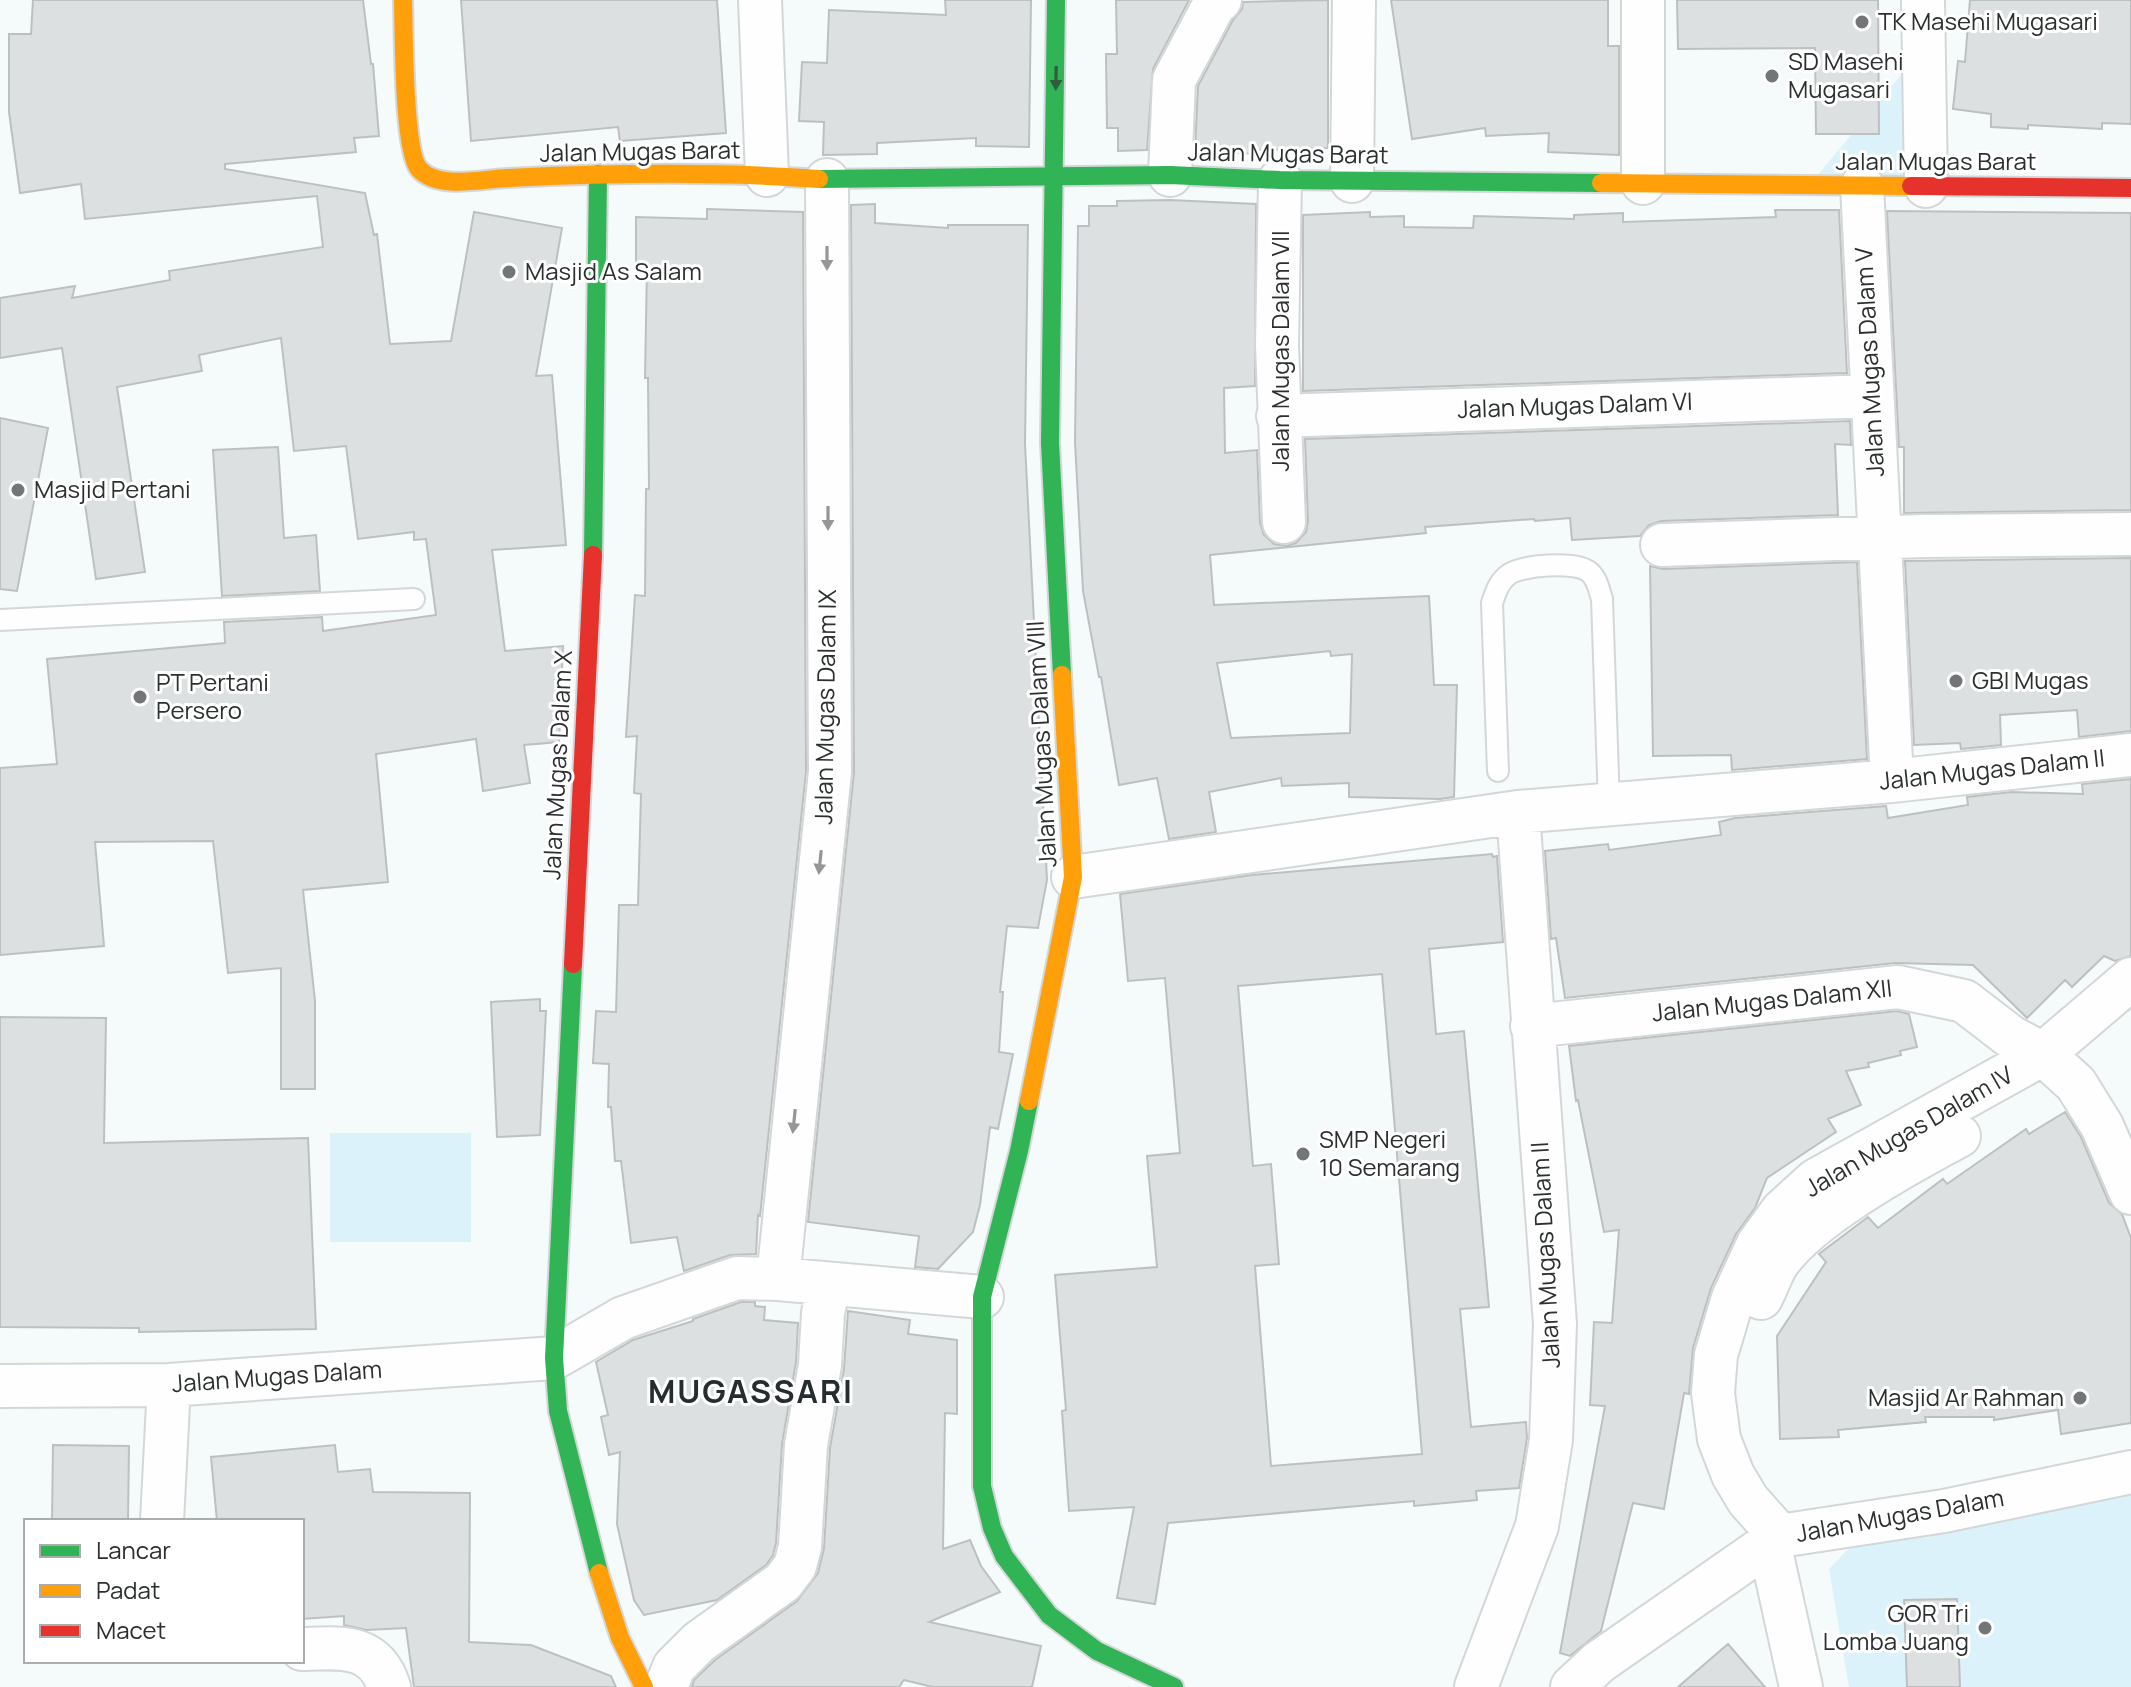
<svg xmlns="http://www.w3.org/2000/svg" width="2131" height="1687" viewBox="0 0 2131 1687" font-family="Manrope,sans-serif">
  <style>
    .green { fill: #dcf2fa }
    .building { fill: #dde0e1; stroke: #bcc0c1; stroke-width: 2; fill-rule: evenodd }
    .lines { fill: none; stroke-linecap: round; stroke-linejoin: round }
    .lane-casing { stroke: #d3d7d8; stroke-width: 24 }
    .street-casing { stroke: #d3d7d8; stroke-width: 46 }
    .fast-casing { stroke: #d3d7d8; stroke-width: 22 }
    .slow-casing { stroke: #d3d7d8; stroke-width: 22 }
    .jam-casing { stroke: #d3d7d8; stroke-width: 22 }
    .lane { stroke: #fefefe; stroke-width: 20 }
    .street { stroke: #fefefe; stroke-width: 42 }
    .fast { stroke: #30b455; stroke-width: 18 }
    .slow { stroke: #ff9f0a; stroke-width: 18 }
    .jam { stroke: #e5322d; stroke-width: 18 }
    .oneway { fill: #2d5e3d }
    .oneway2 { fill: #959697 }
    .poi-dot { fill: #727677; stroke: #fff; stroke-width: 3 }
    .labels { text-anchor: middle; stroke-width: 6; stroke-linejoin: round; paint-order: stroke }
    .poi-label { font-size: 24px; fill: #2c2f30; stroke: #fff; text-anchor: start }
    .street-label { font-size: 24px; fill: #2c2f30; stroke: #fff }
    .district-label { font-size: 32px; font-weight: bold; letter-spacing: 2px; fill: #262d2f; stroke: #fff }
  </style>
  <rect width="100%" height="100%" fill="#f5fafb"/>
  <path class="green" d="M1907,68L1912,178L1817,176Z
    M330,1133H471V1242H330Z
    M2131,1489V1687H1849L1829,1569L1852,1545Z"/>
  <path class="building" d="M33,0H363L371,64H373L379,136L354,138L356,152L225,164V169L365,193L374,235L377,234L390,344L451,341L474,212L562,228L536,376L552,375L566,545L492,550L505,651L563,646L559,742L524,745L530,783L483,791L476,739L376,754L388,882L303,890L315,1001V1089H281V968L228,973L213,841L95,842L104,946L0,955V768L57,764L47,659L225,643L224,622L322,617L323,631L436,615L426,539L414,540V532L358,539L346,446L294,451L281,338L199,355L202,371L117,387L145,572L96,579L62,348L0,358V298L75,286L72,298L170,280L169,271L323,247L317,196L85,219L81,184L20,193L9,112V34H31Z
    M461,0H717L726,133L620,141L618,127L471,141Z
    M945,0H1031L1029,147L976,146V138L877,143V154L823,155L824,122L799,121L802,62L827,63L829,10L946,15Z
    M1116,0H1189L1153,69L1147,150L1118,151V128H1107L1106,54H1117Z
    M1328,0V148L1257,150V154L1195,151L1198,86L1233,20L1242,9L1243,2Z
    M1391,0H1608V46H1619V155L1548,152L1549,133L1486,136L1485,128L1412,139Z
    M1677,0H1878L1879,134H1816L1815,48L1678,49Z
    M1970,0H2131V124L2102,123V129L2028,125V129L1991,127V114L1953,109L1958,61L1965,62Z
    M1170,200L1256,204L1255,386L1224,388L1225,453L1257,450L1260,523L1264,535L1274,544L1286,546L1296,543L1306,532L1308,521L1305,439L1850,421L1851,445L1835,444L1838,515L1661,521L1649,525L1640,536L1572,540L1570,518L1535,521L1534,519L1425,527L1426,533L1210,555L1214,605L1429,596L1434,685H1457L1454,797L1440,799L1349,797V783L1282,786L1281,778L1209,792L1216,832L1169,839L1157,778L1119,785L1101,677H1099L1083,591L1075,442L1078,226H1089V206H1117V201ZM1330,651L1331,656L1352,654L1350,733L1231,738L1217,663Z
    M875,204V223L948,228V225H1028L1025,444L1047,880L1038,928L1007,926L1000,992H1003L999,1052L1013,1054L998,1129L990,1127L980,1205L973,1232L938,1269L915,1267L919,1236L808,1222L854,772L851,205Z
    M707,209L803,212L806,771L760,1216L758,1215L756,1254L730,1255L684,1271L677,1237L631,1243L621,1161H615L611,1107H608L609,1064L593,1063L596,1011L616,1012L619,905H638L641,794L634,793L637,736L626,737L635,595L645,596L646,489H649L648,378H645L647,265L636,264V217L707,219Z
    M1775,210H1839L1847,373L1303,391V215L1370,212V217L1404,216V227L1473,228L1474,216L1574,219V215L1623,213V222L1776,217Z
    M1887,211L2131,213V510L1904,513V447H1899Z
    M0,418L48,428L17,591L0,589Z
    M278,447L284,538L316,535L320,591L222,596L213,450Z
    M2131,558V731L2079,737L2077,710L2000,715L2001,745L1961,749L1960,743L1914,745L1905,561Z
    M1857,562L1867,759L1732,770L1731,755L1653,756L1650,566L1663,569Z
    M2131,779V956L2115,961L2104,956L2072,987L2065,980L2027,1018L1973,965L1895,963L1565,998L1556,938L1551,939L1545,851L1608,844L1609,850L1721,835L1719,822L1735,818L1886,806L1888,818L1968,805L1967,797L2011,792L2083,794L2082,784Z
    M1492,854L1493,857L1497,856L1503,942L1429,949L1436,1034L1464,1031L1489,1307L1460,1309L1471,1427L1526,1422L1527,1438L1519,1488L1476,1491L1477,1500L1414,1506V1501L1168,1523L1155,1604L1117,1598L1134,1507L1069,1511L1062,1411L1066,1410L1055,1275L1157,1267L1147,1156L1180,1153L1165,978L1128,981L1120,894L1252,875ZM1382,974L1422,1454L1271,1466L1255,1266L1279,1264L1271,1164L1253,1166L1238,986Z
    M540,999V1011H546L540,1135L497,1137L491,1002Z
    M1897,1011L1909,1014L1917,1047L1900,1051L1901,1055L1868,1063L1869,1067L1846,1071L1861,1105L1828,1119L1836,1132L1767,1178L1755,1208L1736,1234L1711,1288L1693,1348L1689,1394L1684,1393L1664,1509L1633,1503L1601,1631L1570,1656L1560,1653L1605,1406L1590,1405L1594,1322L1612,1323L1619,1230L1604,1232L1578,1100L1576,1101L1569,1046Z
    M0,1017L106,1018L104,1143L308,1138L316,1329L139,1332V1328L0,1327Z
    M2065,1112L2081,1137L2109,1203L2122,1214L2131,1238V1423L2061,1434L2058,1410L1994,1420V1417H1925L1926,1422L1838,1430L1839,1437L1780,1439L1777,1336L1826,1262L1819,1254L1868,1217L1878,1228L1943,1179L1947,1184L2026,1129L2029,1134Z
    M741,1302H755V1306L765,1307L764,1320L798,1323L796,1362L782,1444L776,1543L773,1555L766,1565L717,1600L644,1615L634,1600L617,1524L620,1452L609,1455L601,1417L608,1415L596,1362L633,1340L693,1321V1319Z
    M848,1311L910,1320L908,1334L957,1340V1414L945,1413L943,1549L970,1540L981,1566L1000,1592L929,1622L1041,1646L1032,1687H933L904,1680L899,1687H692L694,1680L715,1660L797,1601L818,1573L824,1548L830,1448L844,1369Z
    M53,1445L129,1446L128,1521H52Z
    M335,1445L338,1472L370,1469L373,1492L470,1493L469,1642L531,1645L611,1676L616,1687H414L406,1628L366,1630L344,1625V1616L302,1619V1521H217L211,1457Z
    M1957,1599L1960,1687H1907L1904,1600Z
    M1728,1644L1765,1687H1678Z"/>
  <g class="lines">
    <g class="lane-casing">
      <path id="lane" d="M0,620L414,599
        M1498,771L1492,603C1496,592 1498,583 1508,575C1521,565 1574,561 1588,571C1597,577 1599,590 1602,599L1609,805"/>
    </g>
    <g class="street-casing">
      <path id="street" d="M760,0L767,175
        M1643,0V183
        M1923,0L1926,186
        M1170,175L1174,80L1214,5L1220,0
        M1280,180L1277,345L1284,522
        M1352,181L1354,0
        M1862,186L1892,781
        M1278,416L1872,396
        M1662,545L1923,536L2131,534
        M1073,877L1518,812L1892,781L2131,755
        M1532,1026L1898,987L1964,1001L2011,1037L2043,1054L2076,1084L2102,1126L2131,1193
        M778,1279L830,772L827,180
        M1761,1298C1767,1287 1771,1274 1777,1264C1809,1217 1908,1163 1959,1136
        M0,1386L169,1385L554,1358L623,1318L737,1278L778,1279L982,1297
        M162,1521L169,1385
        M1780,1536L1748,1500L1733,1475L1719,1439L1713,1393L1716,1355L1733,1298L1758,1244L1782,1211L1816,1180L2043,1054L2131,979
        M1769,1542L1801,1687
        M302,1649C341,1648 375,1643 389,1687
        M666,1687L674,1667L699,1642L783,1582L795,1566L800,1547L806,1445L820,1365L823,1313L829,1284
        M1476,1687L1537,1526L1551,1440L1555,1324L1518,812
        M1572,1687L1599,1662L1780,1536L1944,1511L2131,1472"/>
    </g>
    <g class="fast-casing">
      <path id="fast" d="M1056,0L1050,443L1062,675
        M819,179L1170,175L1280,180L1601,183
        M593,555L598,174
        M573,964L554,1358L558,1411L599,1573
        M1029,1101L1019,1151L982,1297V1486L992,1528L1004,1556L1049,1615L1097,1651L1174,1687"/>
    </g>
    <g class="slow-casing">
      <path id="slow" d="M403,0C404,30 403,150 419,169C438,190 482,179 508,178C611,173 715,171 819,179
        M1601,183L1911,186
        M1029,1101L1073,877L1062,675
        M599,1573L620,1638L644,1687"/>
    </g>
    <g class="jam-casing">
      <path id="jam" d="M1911,186L2131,188
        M573,964L593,555"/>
    </g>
    <use href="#lane" class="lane"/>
    <use href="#street" class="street"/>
    <use href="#fast" class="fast"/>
    <use href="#slow" class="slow"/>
    <use href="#jam" class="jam"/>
  </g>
  <defs><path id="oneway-solid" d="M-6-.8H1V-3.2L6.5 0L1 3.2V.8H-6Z" transform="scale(2)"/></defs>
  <use class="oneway" href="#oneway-solid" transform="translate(1056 78) rotate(91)"/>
  <g class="oneway2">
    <use href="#oneway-solid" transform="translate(827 258) rotate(90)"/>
    <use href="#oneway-solid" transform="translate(828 518) rotate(90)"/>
    <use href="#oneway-solid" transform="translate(820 862) rotate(96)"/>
    <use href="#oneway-solid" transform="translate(794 1121) rotate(96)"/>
  </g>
  <g class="poi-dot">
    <circle cx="1862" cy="22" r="8"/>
    <circle cx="1772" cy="76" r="8"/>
    <circle cx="509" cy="272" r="8"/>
    <circle cx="18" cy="490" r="8"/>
    <circle cx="1956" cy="681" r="8"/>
    <circle cx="140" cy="697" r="8"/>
    <circle cx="1303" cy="1154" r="8"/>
    <circle cx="2080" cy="1398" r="8"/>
    <circle cx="1985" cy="1628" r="8"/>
  </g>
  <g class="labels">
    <g class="poi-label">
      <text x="1878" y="30">TK Masehi Mugasari</text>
      <text x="1788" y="70">SD Masehi<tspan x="1788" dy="28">Mugasari</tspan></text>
      <text x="525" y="280">Masjid As Salam</text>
      <text x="34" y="498">Masjid Pertani</text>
      <text x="1972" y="689">GBI Mugas</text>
      <text x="156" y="691">PT Pertani<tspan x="156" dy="28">Persero</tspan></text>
      <text x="1319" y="1148">SMP Negeri<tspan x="1319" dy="28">10 Semarang</tspan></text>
      <text x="2064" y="1406" text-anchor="end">Masjid Ar Rahman</text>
      <text x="1969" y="1622" text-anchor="end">GOR Tri<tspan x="1969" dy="28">Lomba Juang</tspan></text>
    </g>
    <g class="street-label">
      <text transform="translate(640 152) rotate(-1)" y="8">Jalan Mugas Barat</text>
      <text transform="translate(1288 154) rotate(1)" y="8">Jalan Mugas Barat</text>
      <text x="1936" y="170">Jalan Mugas Barat</text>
      <text transform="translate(1281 351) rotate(-90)" y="8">Jalan Mugas Dalam VII</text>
      <text transform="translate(1870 362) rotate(-93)" y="8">Jalan Mugas Dalam V</text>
      <text transform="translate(1575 406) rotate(-2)" y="8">Jalan Mugas Dalam VI</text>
      <text transform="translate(826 707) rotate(-89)" y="8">Jalan Mugas Dalam IX</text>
      <text transform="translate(1042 744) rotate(-93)" y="8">Jalan Mugas Dalam VIII</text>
      <text transform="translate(558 765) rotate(-87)" y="8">Jalan Mugas Dalam X</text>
      <text transform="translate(1992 770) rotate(-6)" y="8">Jalan Mugas Dalam II</text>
      <text transform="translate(1772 1001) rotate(-6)" y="8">Jalan Mugas Dalam XII</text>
      <text transform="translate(1909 1132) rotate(-30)" y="8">Jalan Mugas Dalam IV</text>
      <text transform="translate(1546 1255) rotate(-93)" y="8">Jalan Mugas Dalam II</text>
      <text transform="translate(277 1377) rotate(-4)" y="8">Jalan Mugas Dalam</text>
      <text transform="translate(1900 1516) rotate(-10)" y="8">Jalan Mugas Dalam</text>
    </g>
    <g class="district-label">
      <text x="751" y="1403">MUGASSARI</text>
    </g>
  </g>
  <rect x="24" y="1519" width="280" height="144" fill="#ffffff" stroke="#abacac" stroke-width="2"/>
  <rect x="40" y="1545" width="40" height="12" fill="#30b455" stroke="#abacac" stroke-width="2"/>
  <text x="96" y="1559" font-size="24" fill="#2c2f30">Lancar</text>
  <rect x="40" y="1585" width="40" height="12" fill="#ff9f0a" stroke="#abacac" stroke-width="2"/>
  <text x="96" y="1599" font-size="24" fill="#2c2f30">Padat</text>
  <rect x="40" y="1625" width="40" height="12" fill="#e5322d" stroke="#abacac" stroke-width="2"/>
  <text x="96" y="1639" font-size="24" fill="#2c2f30">Macet</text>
</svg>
